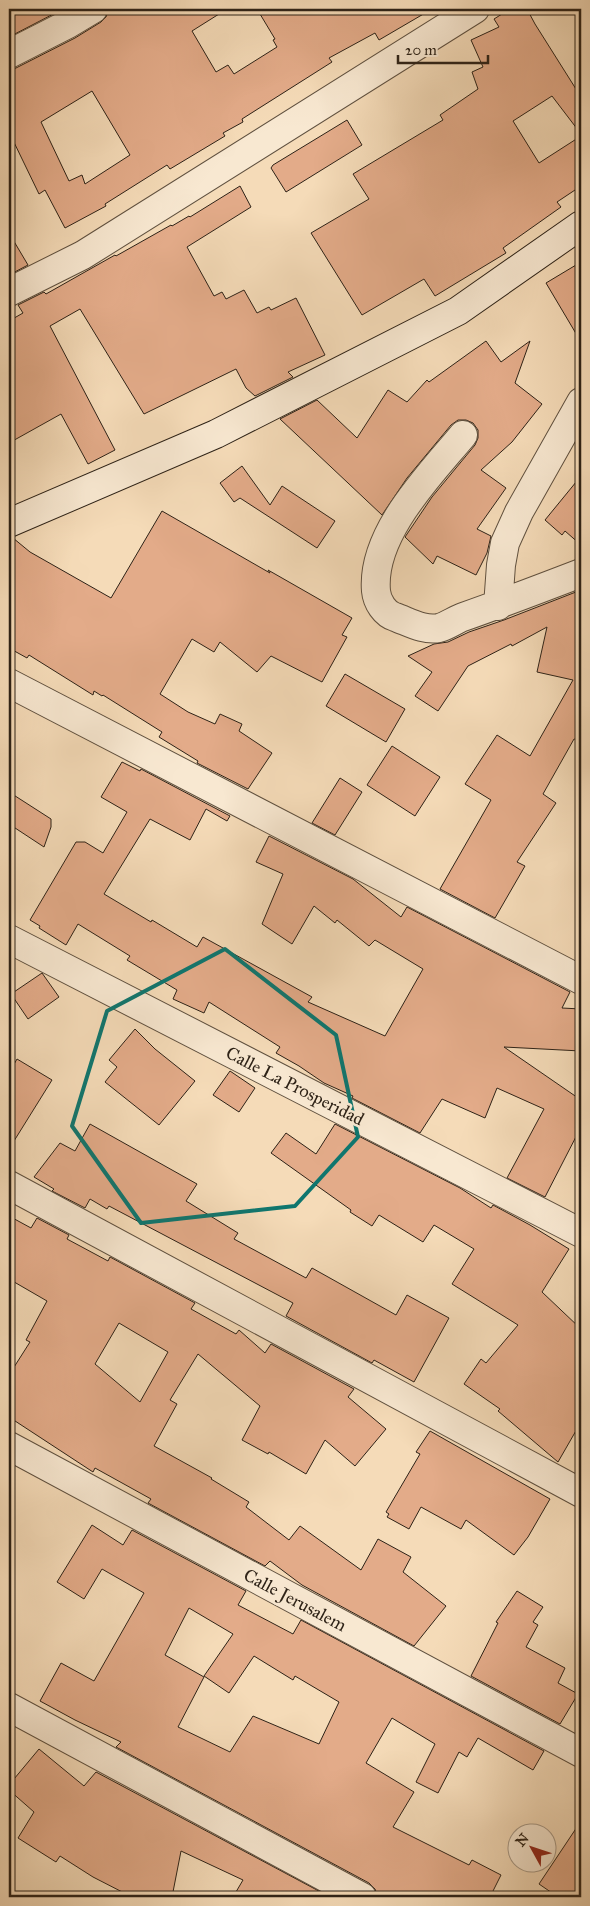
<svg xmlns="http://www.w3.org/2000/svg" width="590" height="1906" viewBox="0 0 590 1906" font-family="'IM FELL Great Primer',serif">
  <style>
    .building { fill: #e3ab89; stroke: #2d2217; fill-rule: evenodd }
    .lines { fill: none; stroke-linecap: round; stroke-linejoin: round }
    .street-casing { stroke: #5f503f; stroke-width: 30 }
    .secondary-casing { stroke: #2d2217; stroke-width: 30 }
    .street { stroke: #f8e8d1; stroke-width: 28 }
    .secondary { stroke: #f8e8d1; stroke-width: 28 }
    .marked { fill: none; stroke: #0f766e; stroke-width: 4; stroke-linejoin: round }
    .labels { text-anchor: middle; stroke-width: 5; stroke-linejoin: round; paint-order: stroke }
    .street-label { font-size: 18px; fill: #2d2217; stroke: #f8e8d1 }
  </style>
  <rect width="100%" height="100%" fill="#f5dbb8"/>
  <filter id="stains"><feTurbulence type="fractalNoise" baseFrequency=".004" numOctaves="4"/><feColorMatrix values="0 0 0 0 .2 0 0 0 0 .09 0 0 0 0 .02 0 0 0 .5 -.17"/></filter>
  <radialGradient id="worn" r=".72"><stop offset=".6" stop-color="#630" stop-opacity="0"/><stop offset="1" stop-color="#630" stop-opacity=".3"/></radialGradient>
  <path class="building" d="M9,9H63L9,37Z
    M109,9H227L192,31L216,72L228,65L234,74L277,47L273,40L275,39L257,9H432L379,40L375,33L329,58L332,62L242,119L243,122L223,133L225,136L170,169L167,165L105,204L106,206L65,228L45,190L39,194L9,132V70L16,68L75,38L101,22L106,17ZM92,91L130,155L85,184L82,175L69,181L41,122Z
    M510,9H527L535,24L581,97V134L552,96L513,121L539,163L581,136V186L557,202L561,207L503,248L506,253L435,296L424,279L362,315L311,233L369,199L353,174L443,120L440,115L478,89L472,72L483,67L471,40L499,27L494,19Z
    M347,120L362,145L286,192L271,168L273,165Z
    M240,186L251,207L187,247L214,296L222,292L226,299L244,290L257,313L269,307L271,310L296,298L325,355L288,372L293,377L255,396L246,388L236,369L144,414L80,309L50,326L115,450L88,464L61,414L9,443V321L23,313L18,305L44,292L46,294L115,255L116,256L171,225L172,226L189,216L190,217Z
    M9,233L28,265L9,275Z
    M581,262V342L546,283Z
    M486,341L501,362L530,341L515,383L542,404L512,442L481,470L506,488L477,529L491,536L487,553L476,575L437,556L433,564L405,537L432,497L475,445L478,438V430L473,423L466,420H458L451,425L407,478L382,515L280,419L317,400L357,438L388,390L407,402L427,380L429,382Z
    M242,466L270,505L282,486L335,521L317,548L240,498L234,502L220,483Z
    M581,476V545L565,531L562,535L545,520Z
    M162,511L270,573L268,570L352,618L342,635L347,637L322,682L271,656L257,672L220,642L214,652L192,639L160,694L188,712L215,724L220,714L242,724L239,731L272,753L248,789L197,763L198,761L159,737L162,732L103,695L102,696L94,691L93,695L29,655L27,658L9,648V538H13L30,552L111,598Z
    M581,590V740L574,739L543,794L556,803L517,862L525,866L495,918L440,889L491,800L465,784L497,735L530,756L573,680L537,672L547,627L512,646L511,644L468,666L438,711L415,696L432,672L408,656L434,644L448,642L469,632L504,620Z
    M345,674L405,709L386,742L326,706Z
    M392,746L440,777L415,816L367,785Z
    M122,762L140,771L141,769L230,816L227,821L206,809L190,840L150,819L104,894L151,922L152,920L197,947L203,937L312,997L308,1002L385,1036L423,969L375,940L369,946L337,920L335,923L314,906L292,944L262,924L283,874L256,862L269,836L353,879L401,917L407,907L570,992L562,1008L581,1009V1051L504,1047L581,1100V1127L545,1197L507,1178L544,1109L497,1088L485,1118L442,1099L420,1133L352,1098L353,1096L324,1083L299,1066L276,1053L280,1047L209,1002L204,1013L173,999L177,990L127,960L130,956L78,924L66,945L39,928L40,926L30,920L76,842H85L103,853L127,812L101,797Z
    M340,778L362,792L335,835L312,823Z
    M9,792L51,819V827L44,847L9,824Z
    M42,973L59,997L28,1019L11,994Z
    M135,1029L155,1049L195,1081L159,1125L105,1082L117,1067L109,1060Z
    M17,1059L52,1080L9,1149V1073Z
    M230,1071L255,1088L239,1112L213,1095Z
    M90,1124L197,1184L186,1201L238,1233L234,1239L306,1278L312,1268L396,1315L407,1295L449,1318L414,1382L374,1360L372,1363L286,1316L293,1303L109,1206L107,1209L90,1199L85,1208L52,1191L54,1189L34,1177L60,1143L75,1151Z
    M335,1124L460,1188L491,1208L493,1205L530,1225L569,1249L542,1292L581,1329V1422L558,1462L498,1411L500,1409L464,1384L481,1359L486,1363L518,1325L452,1284L474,1249L434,1225L423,1242L379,1215L372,1226L350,1212L351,1210L271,1153L286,1133L316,1154Z
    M9,1216L31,1228L37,1218L69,1235L67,1239L108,1261L110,1257L195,1303L191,1309L236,1334L239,1330L265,1353L271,1344L354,1389L348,1397L386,1429L355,1466L325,1440L306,1474L269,1452L268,1454L242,1440L260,1406L198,1354L170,1400L177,1404L154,1446L212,1478L211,1479L249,1502L246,1507L289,1540L300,1526L361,1570L378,1539L411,1557L403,1572L446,1606L414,1646L302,1585L270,1561L265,1566L148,1503L151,1499L95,1468L93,1472L9,1417V1375L30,1342L26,1340L47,1301L9,1279ZM119,1323L168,1352L140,1402L95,1364Z
    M430,1431L550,1499L528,1537L514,1555L466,1520L461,1529L421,1507L409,1529L387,1517L389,1514L386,1512L420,1454L416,1452Z
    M92,1525L123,1545L132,1530L246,1591L238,1605L293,1634L301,1620L544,1751L533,1770L478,1738L467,1757L459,1752L438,1793L416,1782L435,1744L392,1718L366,1763L414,1792L393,1827L469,1865L472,1860L501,1875L490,1897H378L375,1889L369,1883L116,1747L121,1742L75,1720L40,1701L61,1663L94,1681L144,1593L102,1569L84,1599L57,1582ZM189,1608L233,1634L204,1676L229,1693L254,1656L293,1680L295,1676L339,1702L319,1744L253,1716L230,1752L178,1727L204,1677L165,1655Z
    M517,1591L543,1607L533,1622L538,1625L526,1647L565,1668L558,1683L578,1694L560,1724L471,1676L498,1623L496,1622Z
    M39,1749L84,1786L96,1772L330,1897H233L243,1880L181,1851L172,1897H132L93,1877L60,1856L56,1862L18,1838L34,1812L9,1790V1785Z
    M581,1821V1897H558L539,1884Z"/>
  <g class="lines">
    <g class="street-casing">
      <path id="street" d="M9,54L68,24L93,9
        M9,292L83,255L475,9
        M463,435C429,476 371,534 376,591C377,602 385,614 395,617C409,622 424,631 439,628C447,626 455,620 463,617C503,603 542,588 581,573
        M498,606L501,565L505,543L519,512L581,402
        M9,683L581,980
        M9,939L581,1233
        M9,1185L581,1493
        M9,1446L581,1753
        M9,1707L362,1897"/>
    </g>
    <g class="secondary-casing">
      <path id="secondary" d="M9,523L216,434L458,311L581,225"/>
    </g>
    <use href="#street" class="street"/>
    <use href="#secondary" class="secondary"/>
  </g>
  <path class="marked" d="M225,949L336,1035L358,1137L295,1206L141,1223L72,1126L107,1011Z"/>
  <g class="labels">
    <g class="street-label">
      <text transform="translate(295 1086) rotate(27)" y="6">Calle La Prosperidad</text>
      <text transform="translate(295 1600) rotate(28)" y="6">Calle Jerusalem</text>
    </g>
  </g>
  <rect width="590" height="1906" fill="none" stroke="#f5dbb8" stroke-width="30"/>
  <rect x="10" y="10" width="570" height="1886" fill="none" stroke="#2d2217" stroke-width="2.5"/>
  <rect x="15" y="15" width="560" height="1876" fill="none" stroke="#2d2217"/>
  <g transform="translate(532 1848) rotate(310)"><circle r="24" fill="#f8e8d1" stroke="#a79987"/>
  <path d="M0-4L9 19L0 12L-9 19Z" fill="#8f2418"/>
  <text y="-8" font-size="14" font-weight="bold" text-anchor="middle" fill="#2d2217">N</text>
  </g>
  <path d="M398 55v8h90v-8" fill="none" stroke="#2d2217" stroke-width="2.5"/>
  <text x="405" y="55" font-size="15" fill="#2d2217" stroke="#f8e8d1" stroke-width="4" paint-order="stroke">20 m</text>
  <rect width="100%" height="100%" filter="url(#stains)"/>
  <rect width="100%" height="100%" fill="url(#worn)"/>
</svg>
